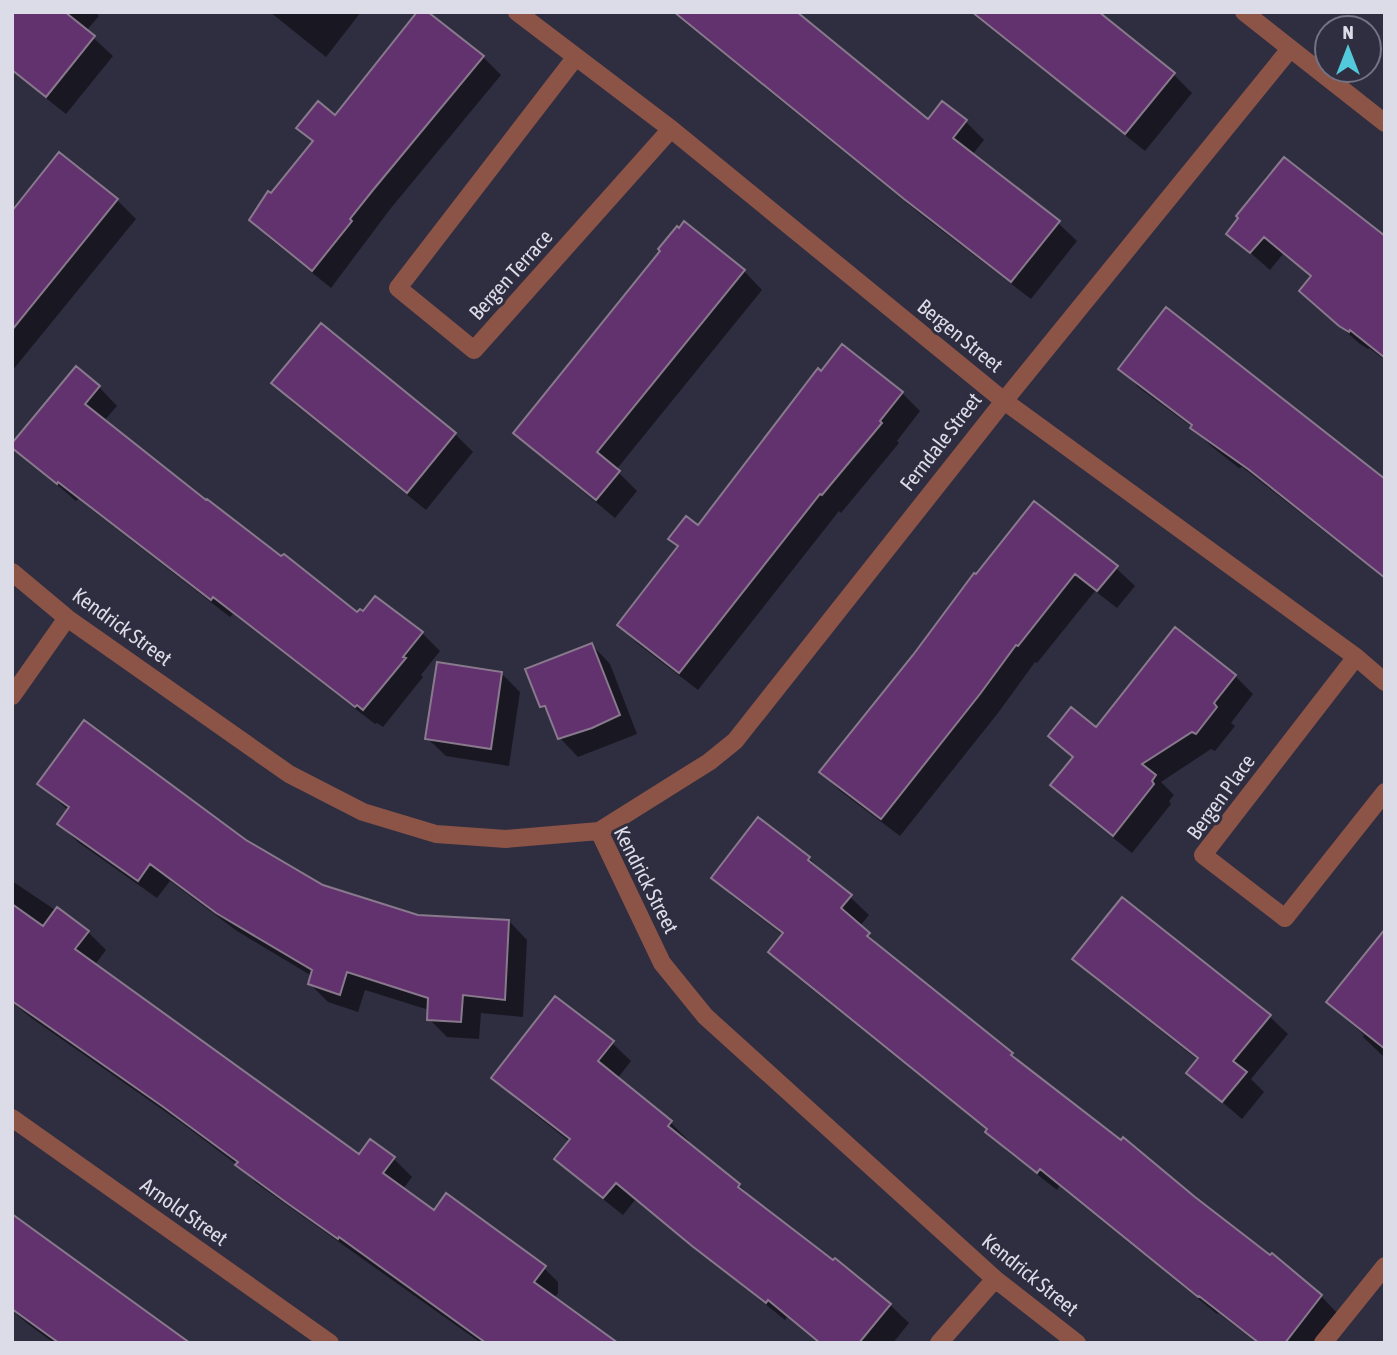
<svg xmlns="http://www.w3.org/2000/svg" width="1397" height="1355" viewBox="0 0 1397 1355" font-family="'Asap Condensed',sans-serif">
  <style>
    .shadow { fill: #0007 }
    .building { fill: #62326f; stroke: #88798c; stroke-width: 2 }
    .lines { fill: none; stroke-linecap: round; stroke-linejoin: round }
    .minor { stroke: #8b5447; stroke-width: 18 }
    .labels { text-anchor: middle; stroke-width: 6; stroke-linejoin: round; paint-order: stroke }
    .street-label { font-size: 21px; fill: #dcdce8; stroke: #2f2d40 }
  </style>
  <rect width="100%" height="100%" fill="#2f2d40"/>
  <path class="shadow" d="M12,12H95L99,16L86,31L113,56L66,114L12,71Z
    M270,12H361L326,57Z
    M672,12H794L928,121L966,122L984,140L972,155L1058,223L1077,241L1031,299L924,217Z
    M970,12H1099L1173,74L1192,93L1145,151Z
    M483,57L501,75L391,208L331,288L269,238L251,220L314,143L299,128L335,117Z
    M60,155L117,200L136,219L12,371V213Z
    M1228,233L1385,238V360L1369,348L1368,349L1360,344L1320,309L1312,277L1283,254L1270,270Z
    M663,251L744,271L762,290L616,470L637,491L615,518L534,451L515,433Z
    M1120,368L1385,482V579L1242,467L1239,468L1211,446L1192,427L1138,387Z
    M274,383L455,434L473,452L426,510L292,402Z
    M99,387L117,406L104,421L207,503L357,614L422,633L440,651L421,675L423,677L383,727L377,723L375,724L233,614L230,617L78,499L76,501L16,449Z
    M902,393L920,411L897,441L899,443L841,513L839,511L698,690L638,644L619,625L679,547L671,539L698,527Z
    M1116,568L1135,586L1117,608L1095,591L1037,663L1035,662L998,713L900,836L839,790L821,772L977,577Z
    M592,645L610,664L637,734L578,757L560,738L550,714L542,706Z
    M502,674L520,692L509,766L446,756L427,738Z
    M1235,676L1253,694L1231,723L1235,726L1215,751L1211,749L1161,782L1174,795L1169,801L1171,804L1132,853L1071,804L1053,785L1074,759L1050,736L1097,730Z
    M39,784L245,841L322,887L418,917L509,921L527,940L523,1017L481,1013L479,1039L447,1037L429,1019V1010L365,990L358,1012L328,1002L310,984L312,976L237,931L170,881L157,898L78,842L59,824L69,811Z
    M758,820L809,858L869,915L860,926L886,953L1012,1054L1030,1072L1321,1296L1339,1315L1317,1343H1257L1218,1313L1217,1314L1059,1186L1057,1190L1006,1150L988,1131L788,970L770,952L784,936L732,896L714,878Z
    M12,881L88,932L106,950L94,966L359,1156L394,1159L412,1177L403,1189L434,1212L539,1263L558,1282V1293L554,1298L617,1343H481L256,1183L240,1167L183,1124L30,1017L12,1002Z
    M1385,930V1058L1363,1037L1364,1035L1328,1002Z
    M1074,959L1269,1016L1288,1034L1251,1079L1264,1092L1242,1119L1188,1073L1198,1060L1093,977Z
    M612,1043L631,1061L617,1079L671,1123L689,1141L687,1144L739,1185L758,1204L833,1263L835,1260L890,1305L909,1323L893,1343H818L787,1317L785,1320L635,1200L623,1215L575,1177L556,1158L570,1142L518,1101L499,1082Z
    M12,1214L38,1235L186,1343H54L28,1324L12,1310Z"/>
  <path class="building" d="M12,12H65L95,36L46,97L12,70Z
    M417,12H428L484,56L373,190L350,219L352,221L312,271L249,220L268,191L271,193L313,141L296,128L318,101L335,115Z
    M674,12H797L928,119L942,101L967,120L953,138L1060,221L1011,282L904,199Z
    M972,12H1099L1175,73L1125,134Z
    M59,152L118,199L12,330V211Z
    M1284,157L1385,236V358L1350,330L1349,332L1339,326L1299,291L1311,276L1264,237L1250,253L1226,234L1238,218L1236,216Z
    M684,221L745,270L597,452L620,471L596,500L513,433L660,251L658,249L677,226L679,228Z
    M1166,307L1385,479V578L1248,469L1190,428L1192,425L1118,369Z
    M321,323L456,433L407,493L271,383Z
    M842,344L903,392L880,421L882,423L822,495L820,494L679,673L617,625L678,546L668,539L686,516L698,525L818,368L821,371Z
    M76,366L100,386L85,404L206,500L207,499L281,556L284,554L357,612L360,609L363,611L375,596L423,632L403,657L406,658L363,710L357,705L355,707L213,597L211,600L58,482L57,484L12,448V443Z
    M1034,501L1118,566L1097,591L1075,574L1018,646L1016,645L980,694L881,819L819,772L913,655L974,573L976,574Z
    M1175,627L1236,675L1214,703L1217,707L1196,734L1192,732L1142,764L1156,775L1152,781L1154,784L1113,836L1050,785L1073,757L1048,736L1071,707L1096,727Z
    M592,643L620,715L592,728L558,739L545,706L540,707L525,669Z
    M437,662L502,672L491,749L425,739Z
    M84,720L246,840L323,885L418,915L509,920L505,1000L463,995L461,1022L427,1020L428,998L347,972L340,995L308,984L312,970L216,913L150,864L138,881L57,824L69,807L37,784Z
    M758,817L810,857L808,860L852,895L841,908L870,933L867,936L1013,1053L1011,1055L1121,1140L1123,1137L1195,1197L1270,1255L1272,1253L1322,1295L1285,1343H1259L1199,1296L1198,1297L1040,1169L1037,1173L985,1132L987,1129L768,952L783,933L711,878Z
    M1122,897L1271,1015L1233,1061L1247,1072L1222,1102L1186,1073L1198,1058L1072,959Z
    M12,904L43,926L57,907L89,931L75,949L359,1154L370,1139L395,1157L383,1173L434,1210L446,1193L546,1266L534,1282L618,1343H486L339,1237L338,1239L287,1203L235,1165L238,1162L162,1106L12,1001Z
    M1385,929V1049L1326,1002Z
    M555,996L614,1041L598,1061L672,1121L668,1126L740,1184L738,1187L833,1260L835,1258L891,1304L859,1343H820L768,1300L766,1303L692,1246L616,1183L603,1198L554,1159L570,1139L491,1078Z
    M12,1214L103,1280L190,1343H59L12,1309Z"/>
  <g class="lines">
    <path class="minor" d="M517,12L671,129L1004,401L1356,657L1385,682
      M1244,12L1385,123
      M575,58L398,288L474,350L671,129
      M12,572L67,618L289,774L363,812L436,834L506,839L599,831L662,963L705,1016L995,1279L1077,1343
      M1356,657L1203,855L1285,918L1385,792
      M12,696L67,618
      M599,831L709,762L735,741L1004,401L1290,49
      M12,1118L330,1343
      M939,1343L995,1279
      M1323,1343L1385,1266"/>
  </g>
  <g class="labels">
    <g class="street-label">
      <text transform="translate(511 275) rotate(-48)" y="7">Bergen Terrace</text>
      <text transform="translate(960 336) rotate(39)" y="7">Bergen Street</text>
      <text transform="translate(941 442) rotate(-52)" y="7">Ferndale Street</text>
      <text transform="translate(122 627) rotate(36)" y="7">Kendrick Street</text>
      <text transform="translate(1221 797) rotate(-54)" y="7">Bergen Place</text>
      <text transform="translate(646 880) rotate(63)" y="7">Kendrick Street</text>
      <text transform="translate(184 1212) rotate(35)" y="7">Arnold Street</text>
      <text transform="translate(1030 1275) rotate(39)" y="7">Kendrick Street</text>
    </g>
  </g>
  <rect width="1397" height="1355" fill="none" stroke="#dcdce8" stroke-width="28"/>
  <g transform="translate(1348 49)"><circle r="33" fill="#2f2d40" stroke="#747383" stroke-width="2"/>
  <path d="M0-5L12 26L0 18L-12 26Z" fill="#53cadc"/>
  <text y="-10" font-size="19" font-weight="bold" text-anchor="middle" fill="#dcdce8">N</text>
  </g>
</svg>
